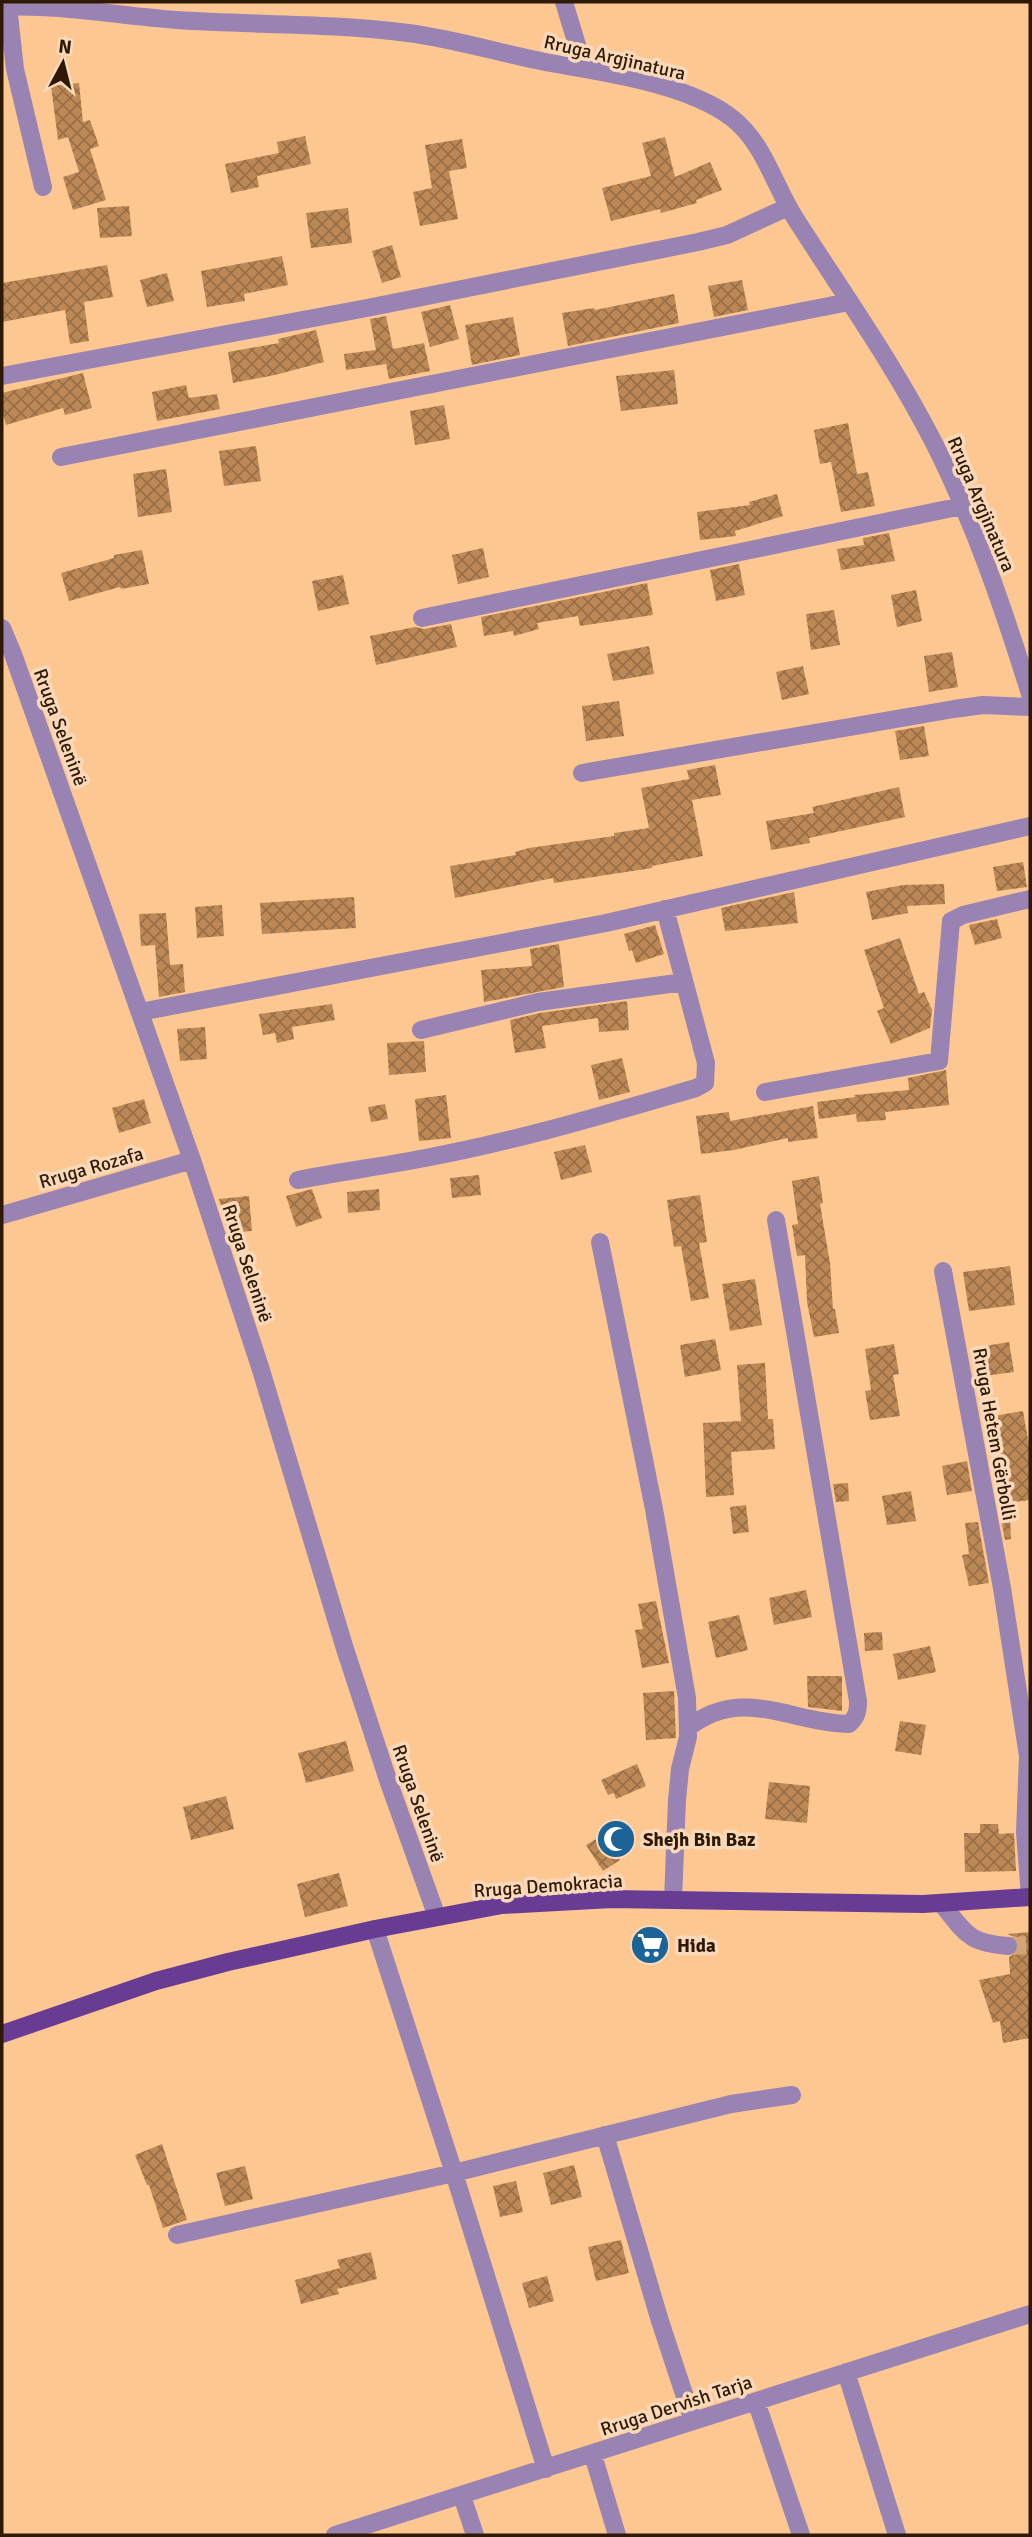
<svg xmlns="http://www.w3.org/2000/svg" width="1032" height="2537" viewBox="0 0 1032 2537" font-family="Signika,sans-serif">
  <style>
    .building { fill: url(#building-cross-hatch) }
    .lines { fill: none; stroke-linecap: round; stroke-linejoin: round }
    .minor-tunnel { stroke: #d3a476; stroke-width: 18; stroke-dasharray: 18 9; stroke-linecap: butt }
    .minor { stroke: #9983b3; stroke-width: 18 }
    .major { stroke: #693c94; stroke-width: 18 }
    .labels { text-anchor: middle; stroke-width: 7; stroke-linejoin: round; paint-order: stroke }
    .street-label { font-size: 19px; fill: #2d1904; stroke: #fad9ba }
    .poi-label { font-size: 19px; font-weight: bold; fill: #2d1904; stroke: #fad9ba; text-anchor: start }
  </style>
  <defs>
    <pattern id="building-cross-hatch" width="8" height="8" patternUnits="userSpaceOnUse" patternTransform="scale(1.75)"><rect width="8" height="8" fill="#bc8956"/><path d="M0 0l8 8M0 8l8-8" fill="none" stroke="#996f45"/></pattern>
  </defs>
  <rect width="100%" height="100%" fill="#fdc792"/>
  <path class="building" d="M79,83L83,122L90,120L99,146L90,149L106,200L73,210L63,177L79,172L68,137L58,140L51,86Z
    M305,136L311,164L257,176L259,187L231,193L225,164L279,153L277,142Z
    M665,137L675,177L710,162L722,190L696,200L697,203L661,213L660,209L611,221L602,188L651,176L642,143Z
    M462,139L467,168L449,171L458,219L420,226L413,192L432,188L425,145Z
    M129,206L132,236L100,238L97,208Z
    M348,208L352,243L311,248L306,213Z
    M392,245L401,277L382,283L372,251Z
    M282,256L288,285L244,294L245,301L207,307L201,271Z
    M107,265L113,297L84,302L89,341L70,344L65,310L2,322V283Z
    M167,273L174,301L147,307L140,280Z
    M742,280L748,310L714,317L708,286Z
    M674,294L679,323L568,346L562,313L594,308L595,310Z
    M450,305L459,339L430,347L421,312Z
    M386,316L393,349L424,343L430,371L389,379L386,364L346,370L344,354L376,350L370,319Z
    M513,317L520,355L472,365L465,325Z
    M316,330L324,362L275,375L233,383L228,352L279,343L278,339Z
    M674,370L678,404L621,411L616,376Z
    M83,373L92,408L65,415L63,408L6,425L2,410V393Z
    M186,385L189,398L217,394L220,409L157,421L152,392Z
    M444,405L450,439L415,445L410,411Z
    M848,423L857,474L868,472L875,506L841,512L831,462L820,464L814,430Z
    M256,446L261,481L224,486L219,451Z
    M166,469L172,512L138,517L133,474Z
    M777,494L783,516L735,531L736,536L700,540L697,512L750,505L749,502Z
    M889,533L895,561L841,570L837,549L864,545L863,538Z
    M483,548L489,577L458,584L452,555Z
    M142,550L149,584L121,589L120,587L69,601L61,573L114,558V555Z
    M739,564L745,595L716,601L710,570Z
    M343,575L349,604L318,611L312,581Z
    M647,583L653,615L580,626L578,616L537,623L539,629L514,636L513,631L484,636L481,617Z
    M916,590L922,621L897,627L891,595Z
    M834,610L840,645L811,650L806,614Z
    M451,624L457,647L376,665L370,636L415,627L424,629Z
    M649,646L654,674L613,681L607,654Z
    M952,652L958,687L929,692L924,656Z
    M803,666L809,694L782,700L776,672Z
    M619,701L624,736L586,741L582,706Z
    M924,726L929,756L900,760L895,731Z
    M715,765L721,795L692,800L703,856L652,866V868L554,883L553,878L455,898L450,866L516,855L515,852L529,848L614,836V833L649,828L641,788L689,779L687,770Z
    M899,787L905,817L809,838L810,843L771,850L766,821L814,813L812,807Z
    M1023,862L1027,887L997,891L993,867Z
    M944,884L945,904L907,906L908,913L872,920L866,892L903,885Z
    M794,892L798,923L725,931L721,908Z
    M354,897L356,928L262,934L260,903Z
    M222,905L224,936L197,938L195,907Z
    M166,913L170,965L183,964L185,992L159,997L155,945L141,946L139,914Z
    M997,919L1002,938L975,945L969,925Z
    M655,925L664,954L636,963L632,950L629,951L624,934Z
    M900,938L919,994L924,992L932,1010L930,1028L891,1044L877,1011L884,1008L864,950Z
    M559,944L564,987L484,1002L481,970L532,966L530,949Z
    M627,1001L629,1030L599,1032L598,1018L542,1026L546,1048L515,1053L510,1020L540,1013Z
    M332,1004L335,1020L292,1027L294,1039L277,1043L275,1033L263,1035L259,1014Z
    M205,1027L207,1059L180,1061L177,1029Z
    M424,1041L426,1072L389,1075L387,1043Z
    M622,1058L630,1092L599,1100L591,1065Z
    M946,1070L949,1105L885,1112L886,1120L857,1122L856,1114L819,1119L817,1102L855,1097L854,1095L909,1090L908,1078Z
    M446,1095L451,1138L419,1141L415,1099Z
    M144,1099L151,1123L119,1133L112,1108Z
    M385,1104L388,1119L371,1122L368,1107Z
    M813,1106L818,1138L788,1142V1138L734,1150L701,1154L696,1116L729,1112L730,1121Z
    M585,1145L592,1172L561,1180L554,1152Z
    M479,1175L481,1195L452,1198L450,1178Z
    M819,1176L823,1203L820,1204L830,1263L833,1309H835L839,1333L814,1337L807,1302L805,1255L797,1256L792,1225L798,1224L792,1181Z
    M312,1189L322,1218L296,1227L286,1196Z
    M379,1189L380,1210L348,1213L347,1192Z
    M700,1195L707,1242L699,1243L709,1298L691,1301L681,1246L674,1247L667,1200Z
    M249,1196L252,1231L228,1233L219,1199Z
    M1010,1266L1015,1305L969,1311L963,1272Z
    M755,1279L762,1325L730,1331L722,1284Z
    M715,1339L721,1370L685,1377L680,1345Z
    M1009,1342L1014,1372L984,1376L979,1347Z
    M894,1344L899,1374L893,1375L900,1416L870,1420L865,1391L871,1390L865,1349Z
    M765,1363L768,1419H773L775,1449L731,1452L734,1495L706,1497L703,1423L741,1421L737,1365Z
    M1023,1411L1030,1451V1500L1007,1503L994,1416Z
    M967,1461L972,1491L947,1495L942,1466Z
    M848,1483L849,1501L836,1502L833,1484Z
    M911,1491L916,1521L887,1525L882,1496Z
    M746,1505L749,1532L733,1534L730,1507Z
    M1010,1518L1011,1539L1005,1540L1001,1519Z
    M978,1522L989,1583L969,1586L962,1555L969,1554L965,1523Z
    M806,1590L812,1617L774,1625L769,1598Z
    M656,1601L669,1663L642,1668L635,1630L643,1629L638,1604Z
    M739,1615L748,1650L716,1658L708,1622Z
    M882,1632L883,1650L865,1651L864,1633Z
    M930,1646L936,1672L898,1680L893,1654Z
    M807,1676H842V1711L808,1707Z
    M674,1691L676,1738L646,1740L643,1693Z
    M900,1721L926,1725L921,1755L895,1751Z
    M346,1741L354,1771L306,1783L298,1753Z
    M637,1764L646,1786L616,1799L614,1793L608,1795L601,1780Z
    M769,1782L810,1786L807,1823L765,1819Z
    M226,1796L234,1829L191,1840L183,1807Z
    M980,1824H998L999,1834L1014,1833L1016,1871L965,1872L964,1833H980Z
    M603,1835L620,1860L603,1871L586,1845Z
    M339,1873L348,1906L305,1917L297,1884Z
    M1030,1932V2038L1003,2043L1000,2021L993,2023L979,1980L1010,1974L1009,1957L1017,1953L1019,1947L1015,1937L1007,1934Z
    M162,2144L187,2220L163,2228L149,2185H147L135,2155Z
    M574,2165L582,2197L551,2205L543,2173Z
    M245,2166L253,2199L225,2206L216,2173Z
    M516,2181L523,2212L500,2217L493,2186Z
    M621,2240L629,2273L596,2281L588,2247Z
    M371,2252L377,2279L337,2289L339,2294L301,2304L295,2280L340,2268L337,2260Z
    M547,2276L554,2301L529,2308L522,2283Z"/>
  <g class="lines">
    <path class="minor-tunnel" d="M1008,1946L1030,1945"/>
    <path class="minor" d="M564,2L584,68
      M8,6L15,69L43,187
      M2,7C60,4 119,16 177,20C253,25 332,23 408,33C455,39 499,53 545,62C601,72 687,83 732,118C764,143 774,185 795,218C843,293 895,366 935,445C975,525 1004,610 1030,694
      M2,376L367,308L698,242L727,235L788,207
      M61,457L849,302
      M422,618L962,506
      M2,628L13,654L192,1160L261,1370L345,1649L389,1783L437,1917
      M582,773L954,709L983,705L1030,707
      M140,1012L606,923L1030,826
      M421,1030L538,1002L684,982
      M765,1092L939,1061L951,921L963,915L1030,899
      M298,1180C340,1172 383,1166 425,1158C517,1141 606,1114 696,1088L705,1083L706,1063L665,909
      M2,1215L192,1160
      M600,1242L654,1509L687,1698L688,1737L680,1769L677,1800L673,1900
      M943,1271L1002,1588L1028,1756L1025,1832L1030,1896
      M688,1728C742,1685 791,1723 849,1724C857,1717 858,1711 858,1701L776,1220
      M941,1903C966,1933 967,1943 1008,1946
      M375,1929L454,2173L546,2469
      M605,2135L660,2321L693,2421
      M177,2235L454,2173L731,2104L792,2095
      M846,2372L897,2535
      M756,2401L801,2535
      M593,2455L617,2535
      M462,2496L475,2535
      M335,2535L1030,2314"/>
    <path class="major" d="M2,2034L156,1981L228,1962L375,1929L502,1905L612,1899L923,1904L1030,1897"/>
  </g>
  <defs>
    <g id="mosque-disc" transform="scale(2.0125)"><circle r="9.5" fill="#1c6498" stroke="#fad9ba"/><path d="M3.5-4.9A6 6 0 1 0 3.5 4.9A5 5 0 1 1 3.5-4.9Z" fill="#fff"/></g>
    <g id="supermarket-disc" transform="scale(2.0125)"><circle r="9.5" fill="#1c6498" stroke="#fad9ba"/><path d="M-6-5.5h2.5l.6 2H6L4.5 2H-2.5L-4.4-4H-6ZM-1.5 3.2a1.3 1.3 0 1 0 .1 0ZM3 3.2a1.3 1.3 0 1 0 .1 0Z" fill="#fff"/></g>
  </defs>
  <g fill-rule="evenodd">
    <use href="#mosque-disc" x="616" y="1839"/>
    <use href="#supermarket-disc" x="650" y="1945"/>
  </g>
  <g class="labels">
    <g class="street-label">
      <text transform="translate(615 57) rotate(13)" y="7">Rruga Argjinatura</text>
      <text transform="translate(982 504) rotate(67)" y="7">Rruga Argjinatura</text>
      <text transform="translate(61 727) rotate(70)" y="7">Rruga Seleninë</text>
      <text transform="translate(91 1167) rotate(-16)" y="7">Rruga Rozafa</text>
      <text transform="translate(248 1263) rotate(72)" y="7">Rruga Seleninë</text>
      <text transform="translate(995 1434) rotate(80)" y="7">Rruga Hetem Gërbolli</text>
      <text transform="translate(419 1803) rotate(71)" y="7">Rruga Seleninë</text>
      <text transform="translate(548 1885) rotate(-4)" y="7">Rruga Demokracia</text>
      <text transform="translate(676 2405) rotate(-18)" y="7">Rruga Dervish Tarja</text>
    </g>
    <g class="poi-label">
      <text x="643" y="1846">Shejh Bin Baz</text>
      <text x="677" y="1952">Hida</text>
    </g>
  </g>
  <rect width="1032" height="2537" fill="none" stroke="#2d1904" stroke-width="7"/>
  <g transform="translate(63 63) rotate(7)" stroke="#fad9ba" stroke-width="5" paint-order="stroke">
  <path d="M0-5L12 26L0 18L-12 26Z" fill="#2d1904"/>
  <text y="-10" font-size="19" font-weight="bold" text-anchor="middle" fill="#2d1904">N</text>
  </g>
</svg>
